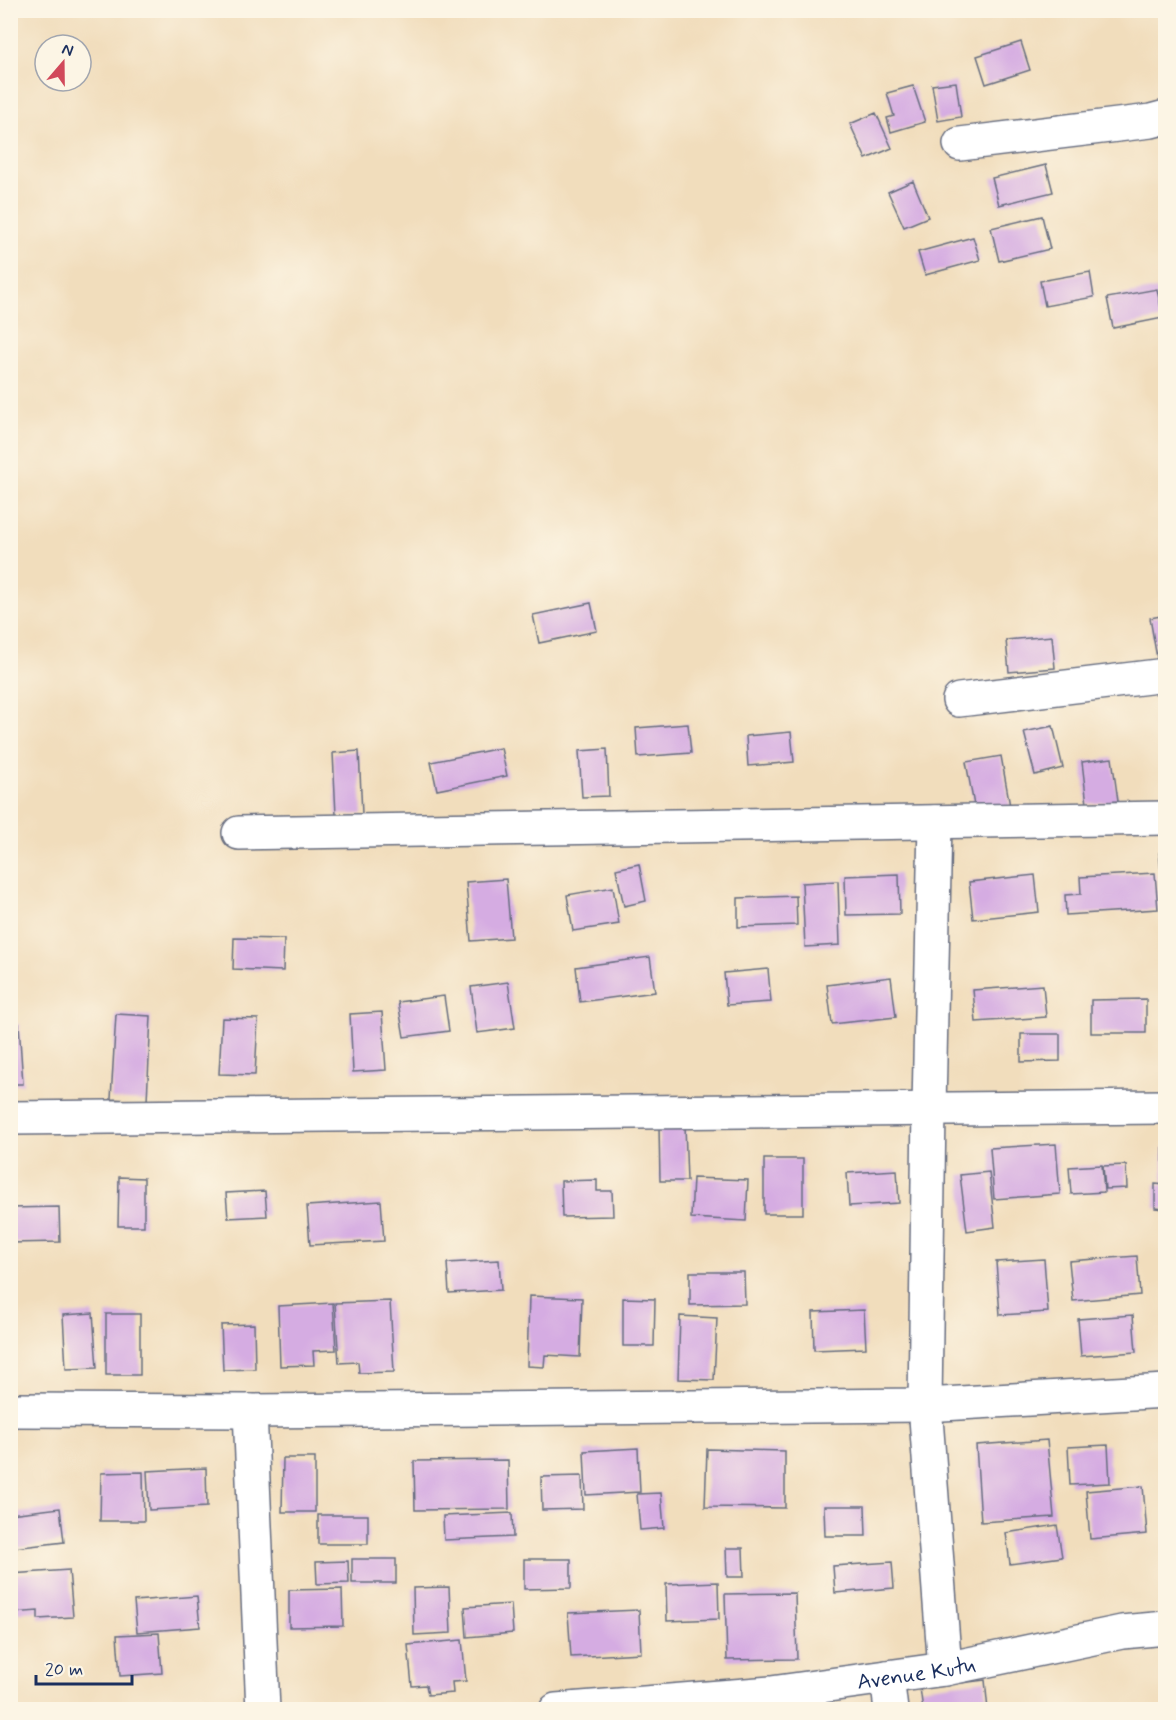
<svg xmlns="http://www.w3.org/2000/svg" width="1176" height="1720" viewBox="0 0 1176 1720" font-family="Mynerve,sans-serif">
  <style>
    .building { fill: #d5ace2 }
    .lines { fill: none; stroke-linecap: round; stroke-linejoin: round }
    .street-casing { stroke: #666c7f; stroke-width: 36 }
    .street { stroke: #fff; stroke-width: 33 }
    .labels { text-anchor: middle; stroke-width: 4.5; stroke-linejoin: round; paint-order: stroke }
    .street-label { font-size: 22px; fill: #1b2f5e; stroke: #fcf5e5 }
  </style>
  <rect width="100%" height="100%" fill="#fcf5e5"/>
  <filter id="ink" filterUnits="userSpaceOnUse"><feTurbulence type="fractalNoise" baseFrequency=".0167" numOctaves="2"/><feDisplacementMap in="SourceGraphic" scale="12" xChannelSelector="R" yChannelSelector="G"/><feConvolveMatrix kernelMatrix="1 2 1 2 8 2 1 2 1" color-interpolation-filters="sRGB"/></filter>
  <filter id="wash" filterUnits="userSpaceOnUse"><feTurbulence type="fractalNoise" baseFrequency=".008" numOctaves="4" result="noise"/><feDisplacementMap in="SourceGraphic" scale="24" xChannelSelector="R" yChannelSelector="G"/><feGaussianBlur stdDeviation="1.35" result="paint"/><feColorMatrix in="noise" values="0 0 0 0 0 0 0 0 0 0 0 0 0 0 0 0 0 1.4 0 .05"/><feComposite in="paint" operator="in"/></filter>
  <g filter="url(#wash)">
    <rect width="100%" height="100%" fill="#f1ddbc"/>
    <g id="blocks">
      <path class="building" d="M1021,42L1030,70L986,84L977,56Z
        M956,82L961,117L938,121L932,85Z
        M913,86L925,122L891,132L887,118L894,116L887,93Z
        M876,113L892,148L866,159L850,124Z
        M1166,153V170H1165L1161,154Z
        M1046,165L1053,192L999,205L992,178Z
        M913,181L928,217L904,227L888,192Z
        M1042,216L1050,249L999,261L991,228Z
        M973,237L980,260L925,275L918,252Z
        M1090,272L1094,297L1045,306L1040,281Z
        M1157,289L1163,318L1113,328L1107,298Z
        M591,603L597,631L539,643L533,615Z
        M1166,615V662L1158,664L1150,618Z
        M1052,636L1055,668L1009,672L1006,640Z
        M688,724L691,753L638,757L636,728Z
        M1053,726L1063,768L1035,775L1024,732Z
        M791,732L794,762L748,766L746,736Z
        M501,748L507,776L437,790L431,762Z
        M607,749L609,796L582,797L579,751Z
        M359,751L362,814L336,815L333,753Z
        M1001,756L1010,806L975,811L966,762Z
        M1112,758L1118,801L1087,804L1082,762Z
        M1166,852V900H1164L1159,853Z
        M639,864L646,901L624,906L616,869Z
        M1155,873L1158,909L1066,915L1065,895L1081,894L1080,877Z
        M899,874L900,914L846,915L845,876Z
        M1035,875L1039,912L973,919L969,882Z
        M506,879L511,938L471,941L466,882Z
        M838,881L840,945L805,947L802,883Z
        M613,887L619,924L573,931L567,895Z
        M796,896L797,925L738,927V898Z
        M234,938L284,939L283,971L233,969Z
        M650,957L655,992L580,1002L576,967Z
        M768,969L771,1002L727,1005L724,973Z
        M891,977L896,1017L832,1024L827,985Z
        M508,982L515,1028L477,1033L471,987Z
        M1043,985L1046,1017L976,1022L973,990Z
        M444,996L449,1031L404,1037L398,1002Z
        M1146,999V1033H1091V1000Z
        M382,1012L386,1070L353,1072L350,1014Z
        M116,1014L151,1016L147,1101L111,1099Z
        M222,1018L258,1019L255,1075L219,1074Z
        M10,1024H19L23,1084H10Z
        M1021,1034H1060V1061L1021,1062Z
        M659,1125H685L687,1181H660Z
        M1056,1144L1060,1194L994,1199L990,1148Z
        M1163,1147H1166V1183H1163Z
        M764,1159H803V1214H764Z
        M1102,1165L1104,1192L1071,1194L1069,1167Z
        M1126,1165L1127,1188L1105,1189L1103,1166Z
        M897,1170L899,1203L849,1206L847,1173Z
        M989,1172L995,1227L967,1231L960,1175Z
        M119,1177L144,1178V1226H118Z
        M693,1178L748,1180L746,1221L691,1218Z
        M597,1180V1191H612L613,1216L562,1217L561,1181Z
        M1155,1184L1166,1185V1209L1155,1208Z
        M265,1191L267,1216L228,1218L226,1193Z
        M381,1201L384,1241L310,1245L307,1206Z
        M59,1207L60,1242L10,1243V1208Z
        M1137,1256L1140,1295L1073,1301L1069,1261Z
        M1044,1259L1048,1312L1000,1315L996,1262Z
        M499,1260L501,1290L449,1293L447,1263Z
        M690,1272H744L745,1304L690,1305Z
        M529,1296L582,1298L580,1357L545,1355L544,1367L527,1366Z
        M623,1298L655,1299L654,1346H623Z
        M390,1301L394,1372L359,1373L358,1362L339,1363L335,1303Z
        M333,1303L336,1350L313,1351L314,1365L280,1366L278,1306Z
        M864,1310L866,1348L814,1350L813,1312Z
        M93,1313L97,1368L66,1369L63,1315Z
        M106,1314H140V1375H106Z
        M1133,1315L1136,1352L1081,1356L1078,1319Z
        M680,1316L717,1318L714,1380L678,1379Z
        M254,1324L255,1369L223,1370L221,1325Z
        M1047,1440L1054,1517L981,1522L976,1445Z
        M1108,1445L1110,1483L1070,1485L1068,1447Z
        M638,1448L640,1492L586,1495L584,1451Z
        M707,1449L785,1451V1508L705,1507Z
        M283,1458H315V1512H282Z
        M508,1460L509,1509L415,1510L414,1461Z
        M206,1468L207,1507L149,1510L147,1471Z
        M143,1472L144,1521H100L101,1473Z
        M582,1476L583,1509L542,1510L541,1477Z
        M1143,1486L1147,1534L1090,1539L1086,1491Z
        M661,1493L664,1528L640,1530L637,1494Z
        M824,1506H865L866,1536H825Z
        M60,1508L64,1542L14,1548L10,1514Z
        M512,1513L513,1537L444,1540L443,1516Z
        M318,1515H368V1544H318Z
        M1057,1525L1062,1557L1010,1564L1006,1533Z
        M726,1548H743L744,1577H727Z
        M352,1559H396V1583H352Z
        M524,1559H571V1588L524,1589Z
        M348,1561L349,1583L317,1584L316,1562Z
        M892,1562L894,1588L835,1593L833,1566Z
        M69,1570L73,1617L38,1619V1611L13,1613L10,1574Z
        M718,1582L719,1619L667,1621L666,1584Z
        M449,1587L451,1633L414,1635L413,1588Z
        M342,1589L343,1626L289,1627V1590Z
        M795,1593L797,1659L727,1660L725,1594Z
        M197,1596L200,1627L137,1632L134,1601Z
        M511,1604L513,1633L467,1637L465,1607Z
        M639,1610L641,1653L571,1657L568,1613Z
        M159,1633L162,1673L120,1676L117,1635Z
        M462,1640L466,1681L452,1682L453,1693L428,1695L426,1685L412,1686L408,1645Z
        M985,1680L988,1710H923L920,1688Z"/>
    </g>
  </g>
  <g filter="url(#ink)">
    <use href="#blocks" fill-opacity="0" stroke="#666c7f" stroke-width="1.5"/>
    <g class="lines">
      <g class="street-casing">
        <g id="street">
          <path d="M960,144L1151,121L1166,117"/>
          <path d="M959,700L1166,675"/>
          <path d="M935,822L929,1108L925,1405L945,1669"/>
          <path d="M239,833L1166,818"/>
          <path d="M10,1118L1166,1107"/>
          <path d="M10,1410L250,1411L925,1405L1166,1391"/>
          <path d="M250,1411L263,1710"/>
          <path d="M887,1677L891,1710"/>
          <path id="s1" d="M556,1710L771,1693L945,1669L1122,1632L1166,1628"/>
        </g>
      </g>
      <use href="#street" class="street"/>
    </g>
  </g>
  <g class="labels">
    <g class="street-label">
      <text dy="8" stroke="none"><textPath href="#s1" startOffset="362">Avenue Kutu</textPath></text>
    </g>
  </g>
  <rect width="1176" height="1720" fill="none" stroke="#fcf5e5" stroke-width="36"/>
  <g transform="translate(63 63) rotate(20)"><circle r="28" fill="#fcf5e5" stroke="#a2a6af" stroke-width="1.5"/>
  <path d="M0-4.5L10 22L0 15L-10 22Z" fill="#d1495b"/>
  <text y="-9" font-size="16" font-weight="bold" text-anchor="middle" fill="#1b2f5e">N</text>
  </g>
  <path d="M36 1675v9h96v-9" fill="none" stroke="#1b2f5e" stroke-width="3"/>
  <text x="45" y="1675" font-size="18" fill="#1b2f5e" stroke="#fcf5e5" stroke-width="4.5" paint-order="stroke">20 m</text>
</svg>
